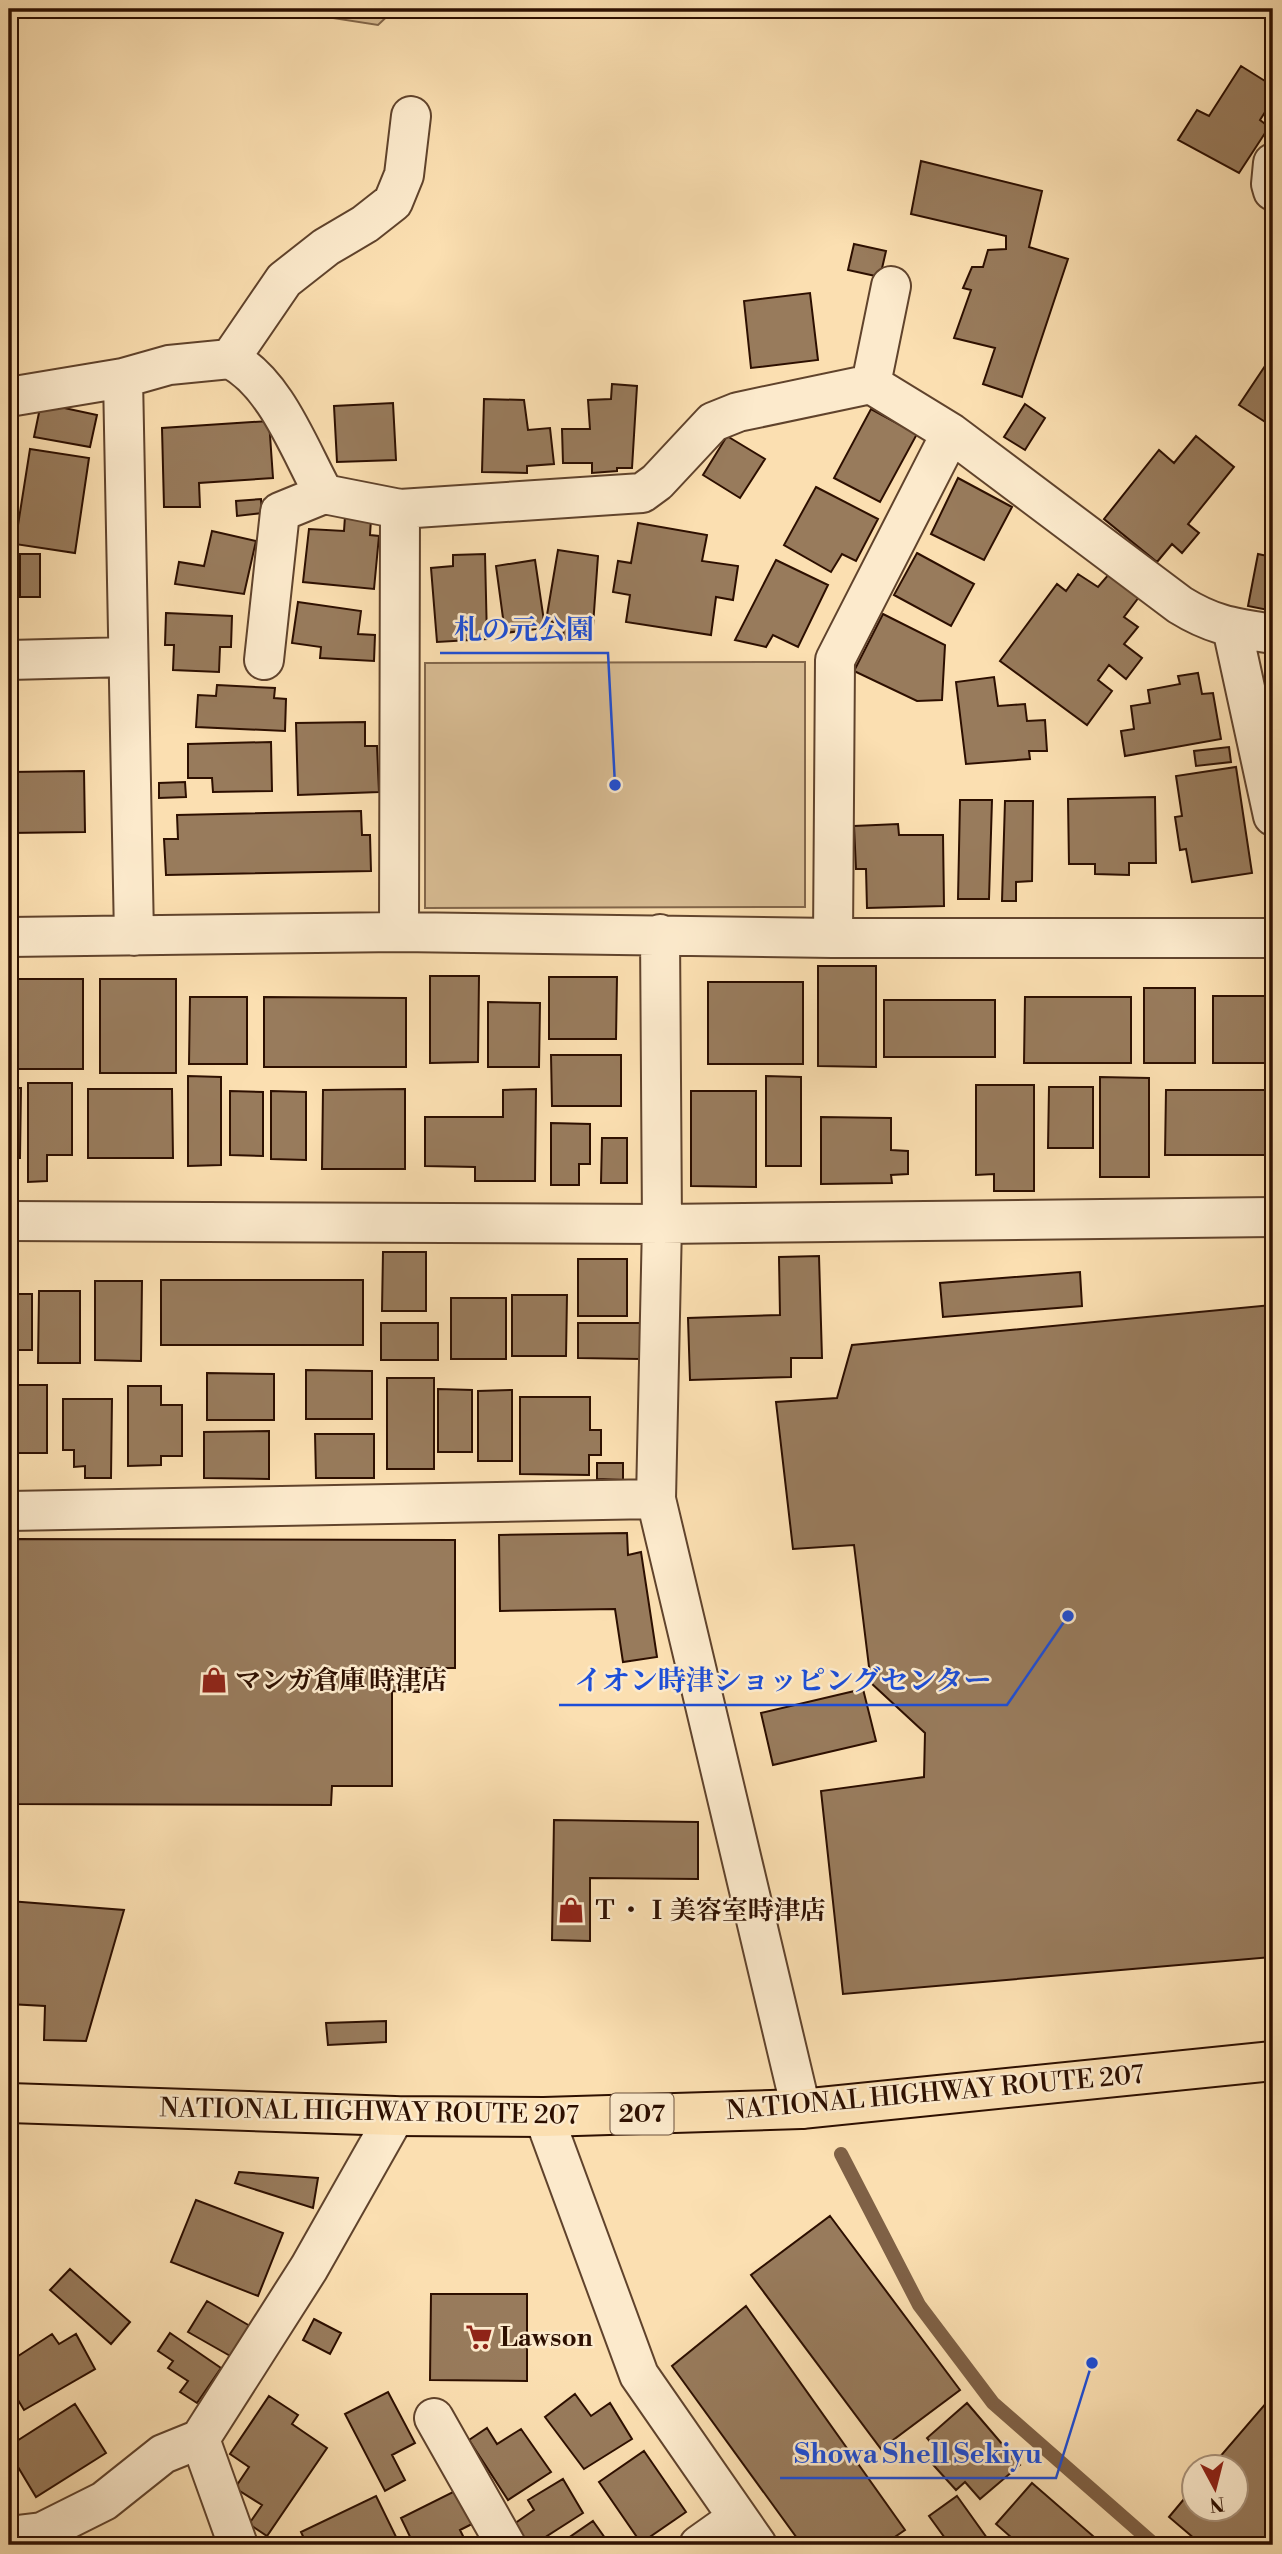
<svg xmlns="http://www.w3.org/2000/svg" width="1282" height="2554" viewBox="0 0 1282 2554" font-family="'Libre Bodoni','Noto Serif JP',serif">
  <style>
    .green { fill: #d8bc93; stroke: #82664a; stroke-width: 2 }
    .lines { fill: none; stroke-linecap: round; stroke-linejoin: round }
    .stream { stroke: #7f6146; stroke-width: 14 }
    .building { fill: #987b5c; stroke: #2d0f00; stroke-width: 2 }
    .street-casing { stroke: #60432c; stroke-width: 42 }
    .highway-casing { stroke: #2d0f00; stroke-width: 42 }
    .street { stroke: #fceacc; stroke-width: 38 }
    .highway { stroke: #fbdfb1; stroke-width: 38 }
    .labels { text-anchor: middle; stroke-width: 5; stroke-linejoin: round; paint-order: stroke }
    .shield { fill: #fceacc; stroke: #6b513d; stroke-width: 2 }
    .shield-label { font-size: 24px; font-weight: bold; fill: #2d0f00 }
    .poi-label { font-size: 26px; font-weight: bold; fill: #2d0f00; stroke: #fceacc; text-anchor: start }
    .street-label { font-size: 26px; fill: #2d0f00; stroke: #fceacc }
    .leader { fill: none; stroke: #1d4ed8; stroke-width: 2.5 }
    .callout-dot { fill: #1d4ed8; stroke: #fceacc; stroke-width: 2.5 }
    .callout-label { font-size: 28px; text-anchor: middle; font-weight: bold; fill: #1d4ed8; stroke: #fceacc; stroke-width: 5; stroke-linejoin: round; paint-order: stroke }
  </style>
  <rect width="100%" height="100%" fill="#fbdfb1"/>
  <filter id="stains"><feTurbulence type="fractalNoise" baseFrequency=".00286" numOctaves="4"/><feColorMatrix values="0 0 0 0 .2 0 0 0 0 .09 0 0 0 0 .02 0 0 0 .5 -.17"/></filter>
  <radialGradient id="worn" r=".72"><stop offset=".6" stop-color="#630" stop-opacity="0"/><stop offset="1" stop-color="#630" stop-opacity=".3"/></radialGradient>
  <path class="green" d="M275,9H395L378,25Z
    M805,662V907L425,908V663Z"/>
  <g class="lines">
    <path class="stream" d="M841,2154L919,2305L993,2403L1155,2545"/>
  </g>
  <path class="building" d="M1241,66L1273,86V112L1267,109L1260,120L1269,127L1239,173L1178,140L1197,110L1209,116Z
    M921,161L1042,191L1029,247L1068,259L1022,397L983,384L995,348L954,338L971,290L963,288L972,267H983L988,250L1006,249V236L911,214Z
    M854,244L886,251L880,277L848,270Z
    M810,293L818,360L751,368L744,301Z
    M1273,354V427L1239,405Z
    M612,384L637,386L632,468H617V471L592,473V463H563L562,429H590L588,400L611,399Z
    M484,399L524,400L528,430L550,428L554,464L527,466V473L482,472Z
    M41,403L97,415L90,447L34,437Z
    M393,403L396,460L337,462L334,406Z
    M1025,404L1045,418L1025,450L1004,437Z
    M871,409L917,434L880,502L834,478Z
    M269,421L273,478L199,483L200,507H164L162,428Z
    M727,436L765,459L740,498L703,475Z
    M1196,436L1234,467L1188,524L1199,533L1182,553L1172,544L1157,562L1104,519L1159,450L1174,463Z
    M30,449L89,458L75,553L15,544Z
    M958,478L1012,507L984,560L931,534Z
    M816,487L878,519L856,561L842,554L831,572L784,545Z
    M261,499L262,513L237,516L236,501Z
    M345,516L371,519L370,535L379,536L374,589L303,582L309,529L344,531Z
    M638,523L707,535L702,561L738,566L733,600L716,597L711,635L626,622L630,595L613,592L618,561L631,563Z
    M212,531L256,541L244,594L175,584L179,562L204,566Z
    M9,547L13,614H9Z
    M1273,547V611L1248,606L1258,554L1272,557Z
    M558,550L598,556L592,640L563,638L564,624L546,621Z
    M917,553L974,584L951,626L894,595Z
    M20,554H40V597H20Z
    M485,554L487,639L437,642L431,568L453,566V555Z
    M535,560L545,628L505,633L496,566Z
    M776,560L828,585L798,647L773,635L766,647L735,640Z
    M1078,574L1098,587L1109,574L1139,597L1124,617L1138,627L1124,644L1142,658L1126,679L1109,665L1098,680L1112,691L1087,725L1000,661L1057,584L1066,591Z
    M298,602L361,611L358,634L375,635L374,661L320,658L321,647L292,643Z
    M166,613L232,616L231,647H220L219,672L173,670L174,645H165Z
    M883,614L945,645L942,700L917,701L854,671Z
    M1198,673L1202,694L1213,693L1221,739L1125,756L1121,731L1134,729L1131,706L1150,703L1148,690L1180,684L1178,676Z
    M994,677L998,706L1025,704L1027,721L1045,720L1047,751H1029L1030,759L966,764L956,682Z
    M217,685L275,688L274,698L286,699L285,731L196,727L198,695L216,696Z
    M365,722V746H377L379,792L298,795L296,723Z
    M271,742L272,791L213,792L212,778H188V744Z
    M1229,747L1231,762L1196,766L1194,751Z
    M1236,767L1252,873L1192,882L1186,849L1180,850L1175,817L1182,816L1176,776Z
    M84,771L85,832L9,833V772Z
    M185,782L186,797L159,798V783Z
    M1155,797L1156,863H1129V875L1095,874V864H1069L1068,799Z
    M960,800H992L989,899H958Z
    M1005,801H1033L1032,881L1016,882V901H1002Z
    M361,811L362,835H370L371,871L166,875L164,839H178L177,815Z
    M898,824L899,835H943L944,906L867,908L866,869H856L854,826Z
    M818,966H876V1067L818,1066Z
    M430,976H479L478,1062L430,1063Z
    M549,977H617L616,1039H549Z
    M15,979H83V1069H15Z
    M100,979H176V1073H100Z
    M708,982H803V1064H708Z
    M1144,988H1195V1063H1144Z
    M1213,996H1273V1063H1213Z
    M190,997H247V1064H189Z
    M264,997L406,998V1067H264Z
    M1025,997H1131V1063H1024Z
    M884,1000H995V1057H884Z
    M488,1002L540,1003L539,1067H488Z
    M551,1055H621V1106H552Z
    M188,1076L221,1077V1165L188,1166Z
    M766,1076L801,1077V1166H766Z
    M1100,1077L1149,1078V1177H1100Z
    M28,1083H72V1155H47V1181L28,1182Z
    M976,1085H1034V1191H994V1174L976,1175Z
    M1049,1087H1093V1148H1048Z
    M9,1088H21L20,1158H9Z
    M88,1089H172L173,1158H88Z
    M405,1089V1169H322L323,1090Z
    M536,1089L535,1181H475V1167L425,1166V1117H503V1090Z
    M1166,1090H1273V1155H1165Z
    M230,1091L263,1092V1156L230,1155Z
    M271,1091L306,1092V1160L271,1159Z
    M691,1091H756V1187L691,1186Z
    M821,1117L891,1118V1150L908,1151V1174L891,1175L892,1183L821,1184Z
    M551,1123L590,1124V1164H579V1185H551Z
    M602,1138H627V1183H601Z
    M383,1252H426V1311H382Z
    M819,1256L822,1358H791V1377L690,1380L688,1318L780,1315L779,1257Z
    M578,1259H627V1316H578Z
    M1080,1272L1082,1306L943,1317L940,1283Z
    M161,1280H363V1345H161Z
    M95,1281H142L141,1361L95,1360Z
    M39,1291H80V1363H38Z
    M9,1294H32V1350H9Z
    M512,1295H567L566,1356H512Z
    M451,1298H506V1359H451Z
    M1273,1305V1957L843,1994L821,1791L924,1777L925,1733L871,1683L854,1545L793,1549L776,1402L837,1398L852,1345Z
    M381,1323H438V1360H381Z
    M578,1323H640V1359L578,1358Z
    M306,1370L372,1371V1419H306Z
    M207,1373L274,1374V1420H207Z
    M387,1378H434V1469H387Z
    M9,1385H47V1453H9Z
    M128,1386H161V1405H182V1456H161V1465L128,1466Z
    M438,1389L472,1390V1452H438Z
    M512,1390V1461H478V1391Z
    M520,1397H590V1430H601V1455H589V1475L520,1474Z
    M63,1399H112L111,1478H85V1466L74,1467V1450H63Z
    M269,1431V1479L204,1478V1432Z
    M315,1434H374V1478H316Z
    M597,1463H623V1480L597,1479Z
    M627,1533L628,1555L641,1552L657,1657L623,1662L615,1609L500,1611L499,1535Z
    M9,1539L455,1540V1668H418L419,1692L392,1691V1786H332L331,1805L9,1804Z
    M863,1689L876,1741L773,1765L761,1713Z
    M554,1820L698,1822V1879L590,1878V1941L552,1940Z
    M9,1901L124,1910L86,2041L44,2040L45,2006L9,2004Z
    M386,2021V2042L328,2045L326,2023Z
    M239,2172L318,2178L313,2208L235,2183Z
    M196,2200L283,2233L258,2296L171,2262Z
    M830,2216L960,2390L881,2449L751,2275Z
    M70,2269L130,2322L111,2344L50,2290Z
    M431,2294H527V2381L430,2380Z
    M207,2301L250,2326L232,2357L188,2332Z
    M746,2306L905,2530L883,2545H802L672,2366Z
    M314,2319L341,2333L330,2354L303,2340Z
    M170,2333L221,2368L197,2403L180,2392L188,2381L168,2368L173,2361L158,2351Z
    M52,2334L59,2344L76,2334L95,2369L24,2410L9,2385V2362Z
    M388,2392L415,2443L392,2455L405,2480L385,2491L345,2414Z
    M575,2394L591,2416L610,2403L632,2439L584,2469L545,2417Z
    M1273,2395V2545H1202L1169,2517L1194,2487V2508H1236V2466H1212Z
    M269,2396L298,2415L292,2424L327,2448L267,2536L249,2524L262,2505L235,2488L249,2467L230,2454Z
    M967,2403L1020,2465L980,2499L965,2482L956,2490L927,2458L937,2450L927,2438Z
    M75,2404L106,2453L36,2497L9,2452V2446Z
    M487,2428L497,2444L521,2429L551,2472L508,2500L469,2440Z
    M644,2451L686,2512L641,2543L599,2482Z
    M563,2479L583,2513L533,2545H529L514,2524L534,2510L528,2500Z
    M1032,2483L1093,2536L1085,2545H1020L996,2524Z
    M455,2491L472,2524L460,2530L465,2540L455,2545H414L401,2518Z
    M376,2496L400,2545H307L301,2532Z
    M957,2496L992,2545H950L929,2516Z
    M593,2521L610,2545H558Z"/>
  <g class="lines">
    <g class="street-casing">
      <path id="street" d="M1273,163L1271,184L1273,191
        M230,359L284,280L326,247L365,224L393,202L404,175L411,116
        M123,378L134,936
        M871,384L891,286
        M9,397L123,378L169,365L230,359C276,383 299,449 324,494L400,509L642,493L657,482L713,422L738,412L871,384L951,433L1180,605C1214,626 1235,628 1273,634
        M1232,628L1273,816
        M9,660L128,657
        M264,660L280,512L324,494
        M399,932L400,509
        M660,934L662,1224L656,1499L801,2109
        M9,937L399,932L833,938H1273
        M833,938L835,660L951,433
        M9,1221L662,1224L1273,1217
        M9,1511L656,1499
        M544,2117L639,2375L757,2545
        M434,2418L506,2545
        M9,2536L42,2532L104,2501L163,2454L200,2439
        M238,2545L200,2439L309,2268L395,2116
        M699,2545L737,2518"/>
    </g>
    <g class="highway-casing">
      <path id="highway" d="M9,2103L395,2116L544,2117L801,2109L1273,2061"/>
    </g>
    <use href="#street" class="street"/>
    <use href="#highway" class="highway"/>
  </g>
  <defs>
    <g id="shop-bare" transform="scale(2.1)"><path d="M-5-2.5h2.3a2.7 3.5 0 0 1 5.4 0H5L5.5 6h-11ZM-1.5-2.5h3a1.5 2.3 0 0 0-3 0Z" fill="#8f2418" stroke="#fceacc" stroke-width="2.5" paint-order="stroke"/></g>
    <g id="supermarket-bare" transform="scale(2.1)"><path d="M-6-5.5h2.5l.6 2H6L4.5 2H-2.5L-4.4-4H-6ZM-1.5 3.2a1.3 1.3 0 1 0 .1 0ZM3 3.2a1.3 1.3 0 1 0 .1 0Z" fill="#8f2418" stroke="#fceacc" stroke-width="2.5" paint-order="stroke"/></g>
  </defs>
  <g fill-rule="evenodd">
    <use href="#shop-bare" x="214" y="1680"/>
    <use href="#shop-bare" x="571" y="1910"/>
    <use href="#supermarket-bare" x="479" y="2337"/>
  </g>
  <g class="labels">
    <rect class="shield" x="610.5" y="2093.5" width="63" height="41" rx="5"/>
    <g class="shield-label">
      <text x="642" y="2122">207</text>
    </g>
    <g class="poi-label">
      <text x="235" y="1689">マンガ倉庫 時津店</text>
      <text x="592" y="1919">Ｔ・Ｉ美容室時津店</text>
      <text x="500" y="2346">Lawson</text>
    </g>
    <g class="street-label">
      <text transform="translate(935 2092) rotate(-5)" y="9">NATIONAL HIGHWAY ROUTE 207</text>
      <text transform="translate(369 2111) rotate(1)" y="9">NATIONAL HIGHWAY ROUTE 207</text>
    </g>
  </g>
  <path class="leader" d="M615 785L608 653H440M1068 1616L1007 1705H559M1092 2363L1056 2478H780"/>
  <g class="callout-dot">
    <circle cx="615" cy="785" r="7"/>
    <circle cx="1068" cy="1616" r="7"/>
    <circle cx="1092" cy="2363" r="7"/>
  </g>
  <g class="callout-label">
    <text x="524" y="639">札の元公園</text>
    <text x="783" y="1690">イオン時津ショッピングセンター</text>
    <text x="918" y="2463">Showa Shell Sekiyu</text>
  </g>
  <rect width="1282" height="2554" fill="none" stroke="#fbdfb1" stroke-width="35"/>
  <rect x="10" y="10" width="1261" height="2533" fill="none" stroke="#2d0f00" stroke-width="3.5"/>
  <rect x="18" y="18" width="1247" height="2519" fill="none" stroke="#2d0f00" stroke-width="2"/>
  <g transform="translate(1215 2488) rotate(173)"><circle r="33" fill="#fceacc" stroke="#a9927a" stroke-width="2"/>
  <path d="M0-5L12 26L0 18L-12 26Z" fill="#8f2418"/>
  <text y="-10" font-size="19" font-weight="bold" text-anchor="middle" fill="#2d0f00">N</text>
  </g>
  <rect width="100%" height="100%" filter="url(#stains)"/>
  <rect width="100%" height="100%" fill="url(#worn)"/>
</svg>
